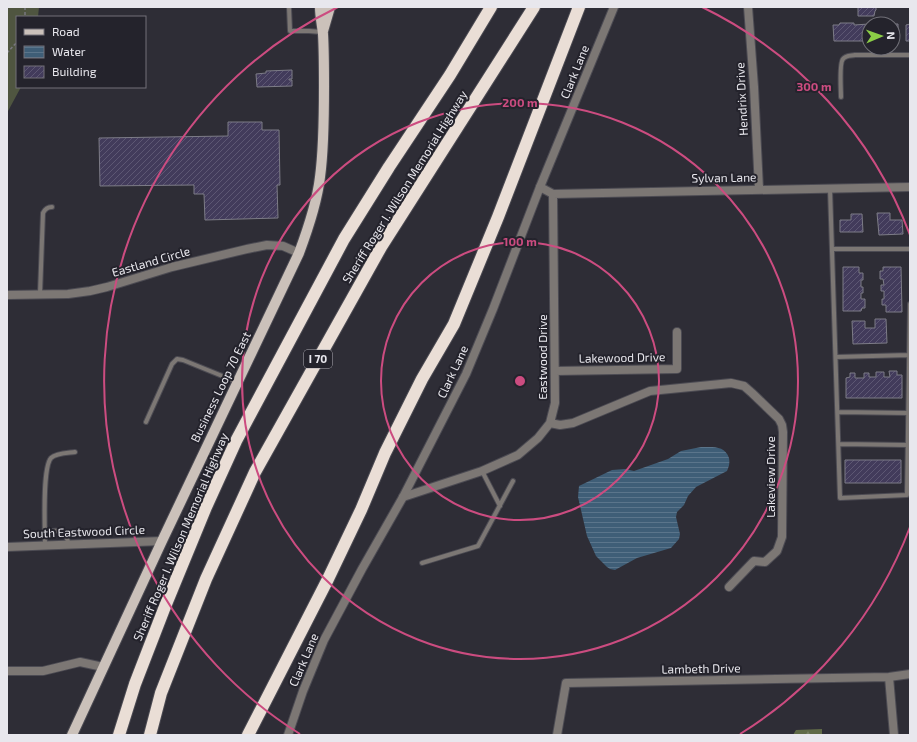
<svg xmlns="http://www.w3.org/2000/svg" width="917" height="742" viewBox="0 0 917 742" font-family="'Exo 2',sans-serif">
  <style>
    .grass { fill: #4f5540 }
    .forest { fill: url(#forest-firs) }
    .water { fill: url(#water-rules) }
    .building { fill: url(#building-hatch); stroke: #7d7c87 }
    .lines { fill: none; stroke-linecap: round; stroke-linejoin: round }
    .service-casing { stroke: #4c4b53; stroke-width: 6 }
    .minor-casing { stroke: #4c4b53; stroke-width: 10 }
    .tertiary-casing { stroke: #4c4b53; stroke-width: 10 }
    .primary-casing { stroke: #4c4b53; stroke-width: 12 }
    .motorway-casing { stroke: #4c4b53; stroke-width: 14 }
    .path { stroke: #78777f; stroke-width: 1.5; stroke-dasharray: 3 2; stroke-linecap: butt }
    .service { stroke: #7c7774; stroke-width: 4 }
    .minor { stroke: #7c7774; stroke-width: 8 }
    .tertiary { stroke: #7c7774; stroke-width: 8 }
    .primary { stroke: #cbc1ba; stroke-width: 10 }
    .motorway { stroke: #eaded6; stroke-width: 12 }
    .ring { fill: none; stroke: #cc4c80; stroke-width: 2 }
    .labels { text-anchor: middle; stroke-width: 4; stroke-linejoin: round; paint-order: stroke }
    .shield { fill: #24232c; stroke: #adacb3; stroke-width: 1 }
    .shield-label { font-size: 11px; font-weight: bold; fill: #e8e7ed }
    .street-label { font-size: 12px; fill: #e8e7ed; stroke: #24232c }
    .centre { fill: #cc4c80; stroke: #24232c; stroke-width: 2 }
    .ring-label { font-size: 12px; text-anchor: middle; font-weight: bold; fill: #cc4c80; stroke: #24232c; stroke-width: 4; stroke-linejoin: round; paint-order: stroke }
  </style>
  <defs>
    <pattern id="forest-firs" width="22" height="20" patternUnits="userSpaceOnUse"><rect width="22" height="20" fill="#606a47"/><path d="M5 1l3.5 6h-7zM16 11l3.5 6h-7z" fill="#777f62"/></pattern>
    <pattern id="water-rules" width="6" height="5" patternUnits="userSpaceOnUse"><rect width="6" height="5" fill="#3f5e77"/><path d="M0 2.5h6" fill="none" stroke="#5b758b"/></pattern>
    <pattern id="building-hatch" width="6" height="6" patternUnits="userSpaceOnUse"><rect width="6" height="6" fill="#423b5b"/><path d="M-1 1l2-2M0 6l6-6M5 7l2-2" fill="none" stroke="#5d5773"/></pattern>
  </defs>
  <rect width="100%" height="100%" fill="#2e2d36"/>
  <path class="grass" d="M7,7H39L38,17H17V87H21L7,113Z"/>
  <path class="forest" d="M822,729V735H793L796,730Z"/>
  <path class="water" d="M701,447C712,447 725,445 729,458C730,463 729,466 727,471L696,487L688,496L684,505L677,512L676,517L680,534L679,539L671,548L637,558L615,570L610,569L607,567L596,556L587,536L578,497L579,486L612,470L625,469L634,471L668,459L681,451Z"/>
  <path class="building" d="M858,7H876V10L875,11L874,16H858Z
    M840,23H854V25L869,24V41H834L833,25H839Z
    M893,24H898V40H893Z
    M910,24V41H906V25Z
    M292,70V79H289V80H292V86L257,87L256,74L266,73V71Z
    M228,122H262V130H279L280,185H277L278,218L205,220L204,194H194V185L100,186L99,138L228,136Z
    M877,213H890V220H902L903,234L879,235Z
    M851,214H862L863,232H840V220H851Z
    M843,267H859V273H863V280H861V287H863V293H861V299H865V308H862L861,311H843Z
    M883,267H901L902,312H886V305H882V299H884V291H881V285H884L883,279H880V271H883Z
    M875,319H886L887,343L853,344L852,321H865V328H875Z
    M889,371H897V375H902V398H846V378L850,377V373H855V378H864V373H869V377H876V372H884V377H890Z
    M845,460H901V483H845Z"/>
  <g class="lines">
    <g class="service-casing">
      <path id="service" d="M289,7L290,31H309L321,32
        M841,97C841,90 839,63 843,59C846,55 851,56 855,55H910
        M830,189L840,498L907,495L910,304
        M832,249H910
        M40,294L43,213C45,209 47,207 52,207
        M836,357L909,355
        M838,412L908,413
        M146,422L172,364L177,359L183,360L237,382
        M839,444L908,445
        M482,471L500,506
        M45,533C58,528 66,531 69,545
        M45,546C45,530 42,468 51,458C56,453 68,453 75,452
        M422,563L478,546L513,481"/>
    </g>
    <g class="minor-casing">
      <path id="minor" d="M748,7L754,87L759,189
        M540,187L553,194L910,187
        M7,295L68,294L90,291L107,287L172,267L247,249L267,245L283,246L299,253
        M555,371L677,369V332
        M550,423L560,425L573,423L650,391L731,383L744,386L752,393L779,419L782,425L783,432L782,537L777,551L765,562L754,561L729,587
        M403,497L482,471L518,455L538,438L550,423L555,403L553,194
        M7,547L162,541
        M7,671H43L80,662L103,667
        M889,677L894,735
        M557,735L566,683L889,677L910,674"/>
    </g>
    <g class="tertiary-casing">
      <path id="tertiary" d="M288,735L303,691L324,640L362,569L403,497L466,374L493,309L540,187L614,7"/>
    </g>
    <g class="primary-casing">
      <path id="primary" d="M323,31L330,7
        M72,735L162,541L299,253C308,229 317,203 320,177C324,147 324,116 324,86C324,69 324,51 323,34C322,25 320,16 320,7"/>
    </g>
    <g class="motorway-casing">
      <path id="motorway" d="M119,735L135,684L164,609L206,507L236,441L344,239L389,167L450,75L491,7
        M150,735L161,693L206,579L255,472L381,247L534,7
        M248,735L328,579L361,510L385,453L422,379L454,324L498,217L579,7"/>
    </g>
    <path class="path" d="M25,7V17
      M7,53L17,42"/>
    <use href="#service" class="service"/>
    <use href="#minor" class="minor"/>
    <use href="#tertiary" class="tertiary"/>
    <use href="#primary" class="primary"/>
    <use href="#motorway" class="motorway"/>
  </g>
  <g class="ring">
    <circle cx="520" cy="381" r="139"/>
    <circle cx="520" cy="381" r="278"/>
    <path d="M910 527A416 416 0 0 1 740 734M300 734A416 416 0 0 1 338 7M702 7A416 416 0 0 1 910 235"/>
  </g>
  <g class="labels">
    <rect class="shield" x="304" y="350" width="28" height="18" rx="3"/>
    <g class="shield-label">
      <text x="318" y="363">I 70</text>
    </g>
    <g class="street-label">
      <text transform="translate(575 72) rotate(-68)" y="4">Clark Lane</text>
      <text transform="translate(742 99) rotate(-93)" y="4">Hendrix Drive</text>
      <text transform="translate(724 178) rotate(-1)" y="4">Sylvan Lane</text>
      <text transform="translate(405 187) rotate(-58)" y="4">Sheriff Roger I. Wilson Memorial Highway</text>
      <text transform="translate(151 262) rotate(-16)" y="4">Eastland Circle</text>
      <text transform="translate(543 357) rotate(-90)" y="4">Eastwood Drive</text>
      <text transform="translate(622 358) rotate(-1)" y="4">Lakewood Drive</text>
      <text transform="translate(453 372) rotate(-65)" y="4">Clark Lane</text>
      <text transform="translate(221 387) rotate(-64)" y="4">Business Loop 70 East</text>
      <text transform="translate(771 477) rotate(-90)" y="4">Lakeview Drive</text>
      <text transform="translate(84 532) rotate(-2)" y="4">South Eastwood Circle</text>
      <text transform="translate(181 537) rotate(-67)" y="4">Sheriff Roger I. Wilson Memorial Highway</text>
      <text transform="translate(304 660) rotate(-67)" y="4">Clark Lane</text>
      <text transform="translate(701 669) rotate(-1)" y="4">Lambeth Drive</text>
    </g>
  </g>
  <circle cx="520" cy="381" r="6" class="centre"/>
  <g class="ring-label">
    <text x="814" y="91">300 m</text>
    <text x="520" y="107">200 m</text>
    <text x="520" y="246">100 m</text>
  </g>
  <rect width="917" height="742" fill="none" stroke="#e8e7ed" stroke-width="16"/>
  <rect x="16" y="16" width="130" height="72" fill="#24232c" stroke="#727179"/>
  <rect x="24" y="29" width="20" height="6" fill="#cbc1ba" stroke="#727179"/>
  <text x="52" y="36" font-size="12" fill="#e8e7ed">Road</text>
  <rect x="24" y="46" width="20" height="12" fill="url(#water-rules)" stroke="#727179"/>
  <text x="52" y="56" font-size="12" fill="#e8e7ed">Water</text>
  <rect x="24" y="66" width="20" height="12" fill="url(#building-hatch)" stroke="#727179"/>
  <text x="52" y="76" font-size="12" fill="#e8e7ed">Building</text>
  <g transform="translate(881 36) rotate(88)"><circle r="19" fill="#24232c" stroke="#727179"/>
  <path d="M0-3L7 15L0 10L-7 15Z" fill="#8bce46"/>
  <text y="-6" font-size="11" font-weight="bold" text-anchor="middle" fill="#e8e7ed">N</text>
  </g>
</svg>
